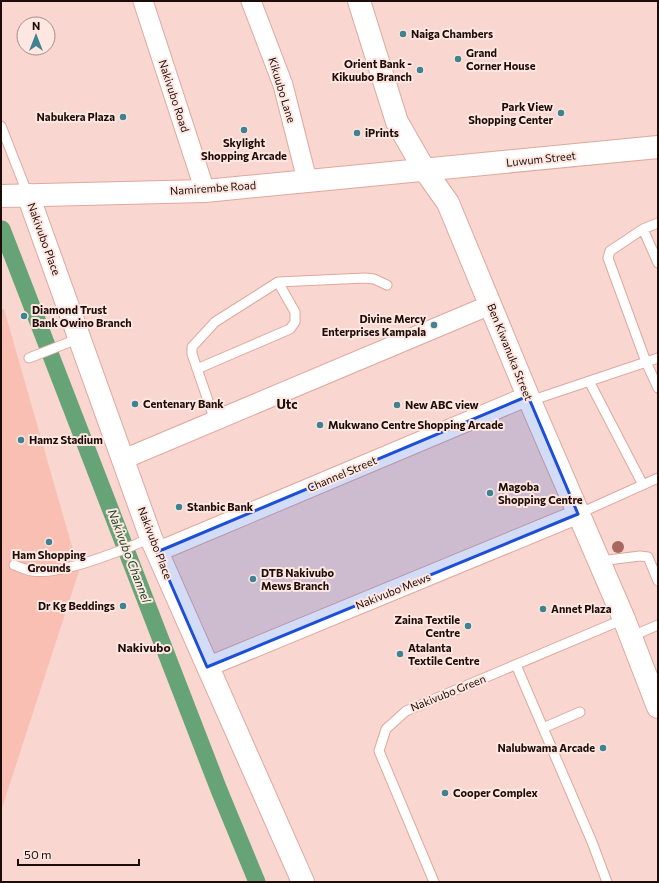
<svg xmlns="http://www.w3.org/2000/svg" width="659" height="883" viewBox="0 0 659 883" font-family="Commissioner,sans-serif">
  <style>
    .green { fill: #fabfb3 }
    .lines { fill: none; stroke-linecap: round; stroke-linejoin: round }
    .canal { stroke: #66a477; stroke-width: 17 }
    .lane-casing { stroke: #dfa89d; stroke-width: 11 }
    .street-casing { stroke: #dfa89d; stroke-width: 21 }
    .secondary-casing { stroke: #dfa89d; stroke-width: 24 }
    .lane { stroke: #fff; stroke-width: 9 }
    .street { stroke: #fff; stroke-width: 19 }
    .secondary { stroke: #fff; stroke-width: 22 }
    .tree { fill: #a8685e }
    .marked { fill: #1d4ed8; fill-opacity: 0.2; stroke: #1d4ed8; stroke-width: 3; stroke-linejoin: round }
    .poi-dot { fill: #3e8391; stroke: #fee7e1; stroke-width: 1.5 }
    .labels { text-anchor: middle; stroke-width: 4; stroke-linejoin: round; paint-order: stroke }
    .poi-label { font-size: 11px; font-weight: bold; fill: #1e0c08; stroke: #fee7e1; text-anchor: start }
    .street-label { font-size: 11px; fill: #1e0c08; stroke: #fee7e1 }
    .water-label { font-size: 12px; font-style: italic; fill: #144325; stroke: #fee7e1 }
    .neighbourhood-label { font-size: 12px; font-weight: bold; fill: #1e0c08; stroke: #fee7e1 }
    .quarter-label { font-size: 13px; font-weight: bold; fill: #1e0c08; stroke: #fee7e1 }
  </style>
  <rect width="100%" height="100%" fill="#f9d6cf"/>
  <path class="green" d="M1,309H4L79,571L1,811Z"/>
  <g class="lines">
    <path class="canal" d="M2,229L219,790L257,882"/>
    <g class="lane-casing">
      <path id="lane" d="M1,126L28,195
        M658,223L643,229L610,251L608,258L646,362L658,388
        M643,229L658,263
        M29,358L80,338
        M197,369L290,329L295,322V312L278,282
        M589,381L643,485
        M530,401L658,358
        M215,421L192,354V347L215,322L278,282L365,278L374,279L387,285
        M578,514L658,478
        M600,561L640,556L648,557L658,581
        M14,565C20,567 26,570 32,571C61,576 123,550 151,538
        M630,637L658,625
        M516,665L592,842L607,882
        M543,728L580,712
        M434,882L379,751L386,729L406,711L624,619"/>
    </g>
    <g class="street-casing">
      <path id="street" d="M143,1L205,191
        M251,1L283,85L307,180
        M124,459L490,305
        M157,552L528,396
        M207,667L578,514"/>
    </g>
    <g class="secondary-casing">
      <path id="secondary" d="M359,1L397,122L424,169L448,203L530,401L624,619L658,707
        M28,195L151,538L303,882
        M1,196L205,191L658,147"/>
    </g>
    <use href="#lane" class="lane"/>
    <use href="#street" class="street"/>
    <use href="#secondary" class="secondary"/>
  </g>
  <circle class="tree" cx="618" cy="547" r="6"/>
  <path class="marked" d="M528,396L578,514L207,667L157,552Z"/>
  <g class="poi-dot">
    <circle cx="403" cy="34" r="4"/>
    <circle cx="458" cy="59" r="4"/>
    <circle cx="420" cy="70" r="4"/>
    <circle cx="561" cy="113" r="4"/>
    <circle cx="123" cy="117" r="4"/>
    <circle cx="244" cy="130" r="4"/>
    <circle cx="357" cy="133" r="4"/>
    <circle cx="24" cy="316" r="4"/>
    <circle cx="434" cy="325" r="4"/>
    <circle cx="135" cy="404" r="4"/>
    <circle cx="397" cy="405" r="4"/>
    <circle cx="320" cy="425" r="4"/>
    <circle cx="21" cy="440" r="4"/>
    <circle cx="490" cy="493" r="4"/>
    <circle cx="179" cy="507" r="4"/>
    <circle cx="49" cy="542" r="4"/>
    <circle cx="253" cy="579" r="4"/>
    <circle cx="123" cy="606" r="4"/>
    <circle cx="543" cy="609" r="4"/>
    <circle cx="468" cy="626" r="4"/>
    <circle cx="400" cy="654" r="4"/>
    <circle cx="603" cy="748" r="4"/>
    <circle cx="445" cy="793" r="4"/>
  </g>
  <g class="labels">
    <g class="poi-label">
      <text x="411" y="38">Naiga Chambers</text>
      <text x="466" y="57">Grand<tspan x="466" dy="13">Corner House</tspan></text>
      <text x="412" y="68" text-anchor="end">Orient Bank -<tspan x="412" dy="13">Kikuubo Branch</tspan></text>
      <text x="553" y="111" text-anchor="end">Park View<tspan x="553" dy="13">Shopping Center</tspan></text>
      <text x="115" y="121" text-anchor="end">Nabukera Plaza</text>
      <text x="365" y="137">iPrints</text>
      <text x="244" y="147" text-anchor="middle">Skylight<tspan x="244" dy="13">Shopping Arcade</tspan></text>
      <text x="32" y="314">Diamond Trust<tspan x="32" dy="13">Bank Owino Branch</tspan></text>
      <text x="426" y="323" text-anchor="end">Divine Mercy<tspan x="426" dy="13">Enterprises Kampala</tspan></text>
      <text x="143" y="408">Centenary Bank</text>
      <text x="405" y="409">New ABC view</text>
      <text x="328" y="429">Mukwano Centre Shopping Arcade</text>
      <text x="29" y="444">Hamz Stadium</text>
      <text x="498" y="491">Magoba<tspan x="498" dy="13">Shopping Centre</tspan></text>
      <text x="187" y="511">Stanbic Bank</text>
      <text x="49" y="559" text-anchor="middle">Ham Shopping<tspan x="49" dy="13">Grounds</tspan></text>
      <text x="261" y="577">DTB Nakivubo<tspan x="261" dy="13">Mews Branch</tspan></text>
      <text x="115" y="610" text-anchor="end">Dr Kg Beddings</text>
      <text x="551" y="613">Annet Plaza</text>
      <text x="460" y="624" text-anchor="end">Zaina Textile<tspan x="460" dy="13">Centre</tspan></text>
      <text x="408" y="652">Atalanta<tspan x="408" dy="13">Textile Centre</tspan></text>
      <text x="595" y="752" text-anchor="end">Nalubwama Arcade</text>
      <text x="453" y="797">Cooper Complex</text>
    </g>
    <g class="street-label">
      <text transform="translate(282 90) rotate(73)" y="4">Kikuubo Lane</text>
      <text transform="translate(174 96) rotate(72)" y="4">Nakivubo Road</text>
      <text transform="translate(541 159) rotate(-6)" y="4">Luwum Street</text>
      <text transform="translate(213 188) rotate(-4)" y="4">Namirembe Road</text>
      <text transform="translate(44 239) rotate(70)" y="4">Nakivubo Place</text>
      <text transform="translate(510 352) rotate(68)" y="4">Ben Kiwanuka Street</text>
      <text transform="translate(342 474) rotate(-23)" y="4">Channel Street</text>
      <text transform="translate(155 543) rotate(69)" y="4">Nakivubo Place</text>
      <text transform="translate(393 591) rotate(-22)" y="4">Nakivubo Mews</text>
      <text transform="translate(448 693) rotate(-22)" y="4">Nakivubo Green</text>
    </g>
    <g class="water-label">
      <text transform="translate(129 556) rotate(69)" y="4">Nakivubo Channel</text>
    </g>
    <g class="neighbourhood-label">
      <text x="144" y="652">Nakivubo</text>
    </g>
    <g class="quarter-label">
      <text x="287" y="409">Utc</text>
    </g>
  </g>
  <rect width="659" height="883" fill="none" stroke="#1e0c08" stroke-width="4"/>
  <g transform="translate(36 36)"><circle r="19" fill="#fee7e1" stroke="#a48f8a"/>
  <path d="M0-3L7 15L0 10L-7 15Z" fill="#3e8391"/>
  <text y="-6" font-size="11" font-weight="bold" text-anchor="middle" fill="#1e0c08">N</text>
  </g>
  <path d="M18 859v6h121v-6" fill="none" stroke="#1e0c08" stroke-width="2"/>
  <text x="24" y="859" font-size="12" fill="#1e0c08" stroke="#fee7e1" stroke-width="3" paint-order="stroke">50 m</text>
</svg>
